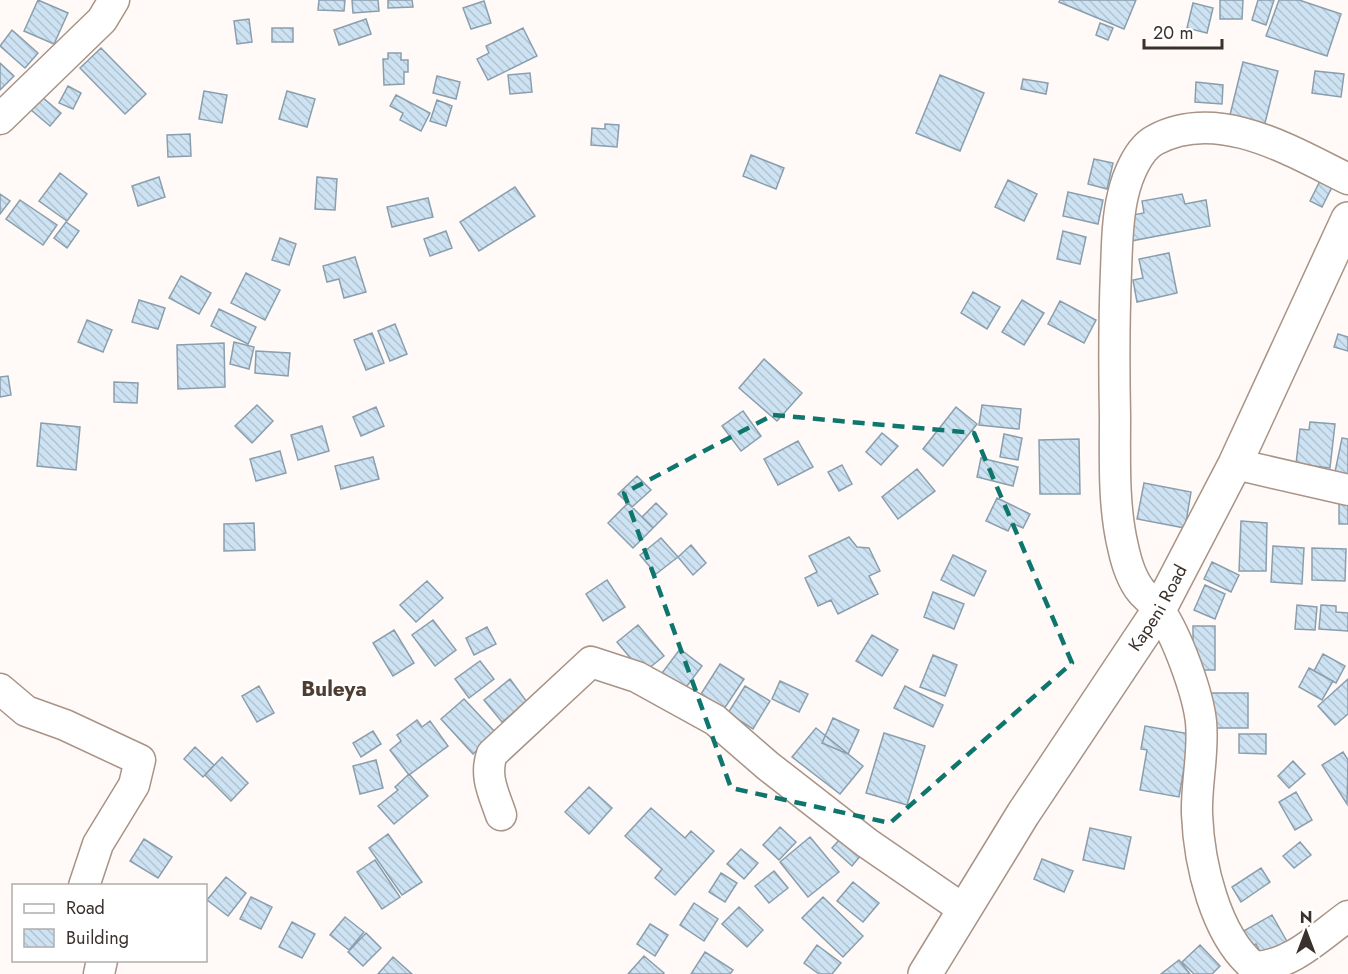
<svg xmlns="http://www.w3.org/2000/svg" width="1348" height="974" viewBox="0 0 1348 974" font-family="Jost,sans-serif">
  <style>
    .building { fill: url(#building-back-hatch); stroke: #8a9ead; stroke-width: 1.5 }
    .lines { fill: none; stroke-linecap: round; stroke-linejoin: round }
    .minor-casing { stroke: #a89386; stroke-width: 33 }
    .secondary-casing { stroke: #a89386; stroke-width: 36 }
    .minor { stroke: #fff; stroke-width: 30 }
    .secondary { stroke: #fff; stroke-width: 33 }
    .marked { fill: none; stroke: #0f766e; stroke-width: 4.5; stroke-dasharray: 12 8; stroke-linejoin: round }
    .labels { text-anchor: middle; stroke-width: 5; stroke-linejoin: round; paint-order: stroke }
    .street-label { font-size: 18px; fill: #3a312c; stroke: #fff }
    .quarter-label { font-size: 21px; font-weight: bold; fill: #4f3d31; stroke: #fff }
  </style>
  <defs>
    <pattern id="building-back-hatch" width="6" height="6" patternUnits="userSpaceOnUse" patternTransform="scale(1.5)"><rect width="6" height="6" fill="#cde3f3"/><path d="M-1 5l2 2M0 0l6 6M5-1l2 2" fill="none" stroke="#b1c3d0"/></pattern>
  </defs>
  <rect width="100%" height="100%" fill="#fffaf7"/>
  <path class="building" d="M38,0L68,13L54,44L24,31Z
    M319,0H345L344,11L318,10Z
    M352,0H378L379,11L353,13Z
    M388,0H412L413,7L388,8Z
    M1060,0H1136L1124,29L1059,2Z
    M1220,0H1243L1242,19H1220Z
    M1258,0H1274L1266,25L1252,20Z
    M1279,0H1299L1341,14L1327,56L1266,36Z
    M484,1L491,23L471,29L463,8Z
    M1193,3L1213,8L1207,33L1187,28Z
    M249,19L252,42L237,44L234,21Z
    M366,19L371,34L339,45L334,30Z
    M1100,23L1113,28L1108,40L1096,35Z
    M272,28H293V42H272Z
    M523,28L537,56L488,80L477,59L489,53L486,46Z
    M12,30L38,53L25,68L0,46Z
    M101,48L146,94L125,114L80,68Z
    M388,53H401V60H408V72H404V84L384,85L383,59H388Z
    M1243,62L1278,71L1264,127L1229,119Z
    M0,63L14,76L0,90Z
    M1315,71L1344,74L1341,97L1312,93Z
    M530,73L532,92L510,94L508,75Z
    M940,75L984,93L960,151L916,133Z
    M437,76L460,82L456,99L433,93Z
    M1023,79L1048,83L1046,94L1021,89Z
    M1196,82L1223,85L1222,104L1195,102Z
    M68,86L81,93L73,109L59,103Z
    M204,91L227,95L222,123L199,119Z
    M287,91L315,99L307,127L279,119Z
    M396,95L430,113L421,131L400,120L403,113L390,106Z
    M42,97L61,113L50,126L31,110Z
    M437,100L452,106L446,126L430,121Z
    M605,124L619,125L617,147L591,145L592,128L605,129Z
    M190,134L191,156L168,157L167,135Z
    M751,155L784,168L776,189L743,176Z
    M1094,159L1113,163L1107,189L1088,184Z
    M60,173L87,194L67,221L39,201Z
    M159,177L165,197L138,206L132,186Z
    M317,177L337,179L335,210L315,209Z
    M1321,179L1333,185L1322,207L1310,201Z
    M1008,180L1037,194L1024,221L995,207Z
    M515,187L535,216L479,251L460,222Z
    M1068,192L1103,200L1098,224L1063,216Z
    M0,194L10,201L0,214Z
    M1182,194L1185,204L1206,200L1210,226L1131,241L1127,216L1144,213L1142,201Z
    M428,198L433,217L392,227L387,207Z
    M20,200L57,225L43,245L6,219Z
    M66,222L79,231L67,248L54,238Z
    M446,231L452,248L430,256L424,239Z
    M1063,231L1086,237L1080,264L1057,259Z
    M280,238L296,244L289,265L272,260Z
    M1169,253L1177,293L1137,302L1133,280L1143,278L1139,259Z
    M355,257L366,292L344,298L339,279L327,282L323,266Z
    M246,273L280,290L265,320L231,303Z
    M181,276L211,293L199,314L169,298Z
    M973,292L1000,307L987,329L961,313Z
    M139,300L165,308L158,329L132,322Z
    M1022,300L1044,313L1024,345L1002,332Z
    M1060,301L1096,320L1084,343L1048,324Z
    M219,309L256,327L248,344L211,326Z
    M87,320L112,330L103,352L78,342Z
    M395,324L407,354L390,361L378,331Z
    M372,333L384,363L366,370L354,340Z
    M1338,334L1348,337V351L1334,347Z
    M234,342L254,347L249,369L230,364Z
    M224,343L225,387L178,389L177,345Z
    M256,351L290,353L288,376L255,373Z
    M764,359L802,393L777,421L739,388Z
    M8,376L11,395L0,397V377Z
    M114,382L138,383L137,403L114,402Z
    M257,405L273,421L252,443L235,426Z
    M982,405L1021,409L1019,429L979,425Z
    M376,407L384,426L361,436L353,417Z
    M956,407L977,424L943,466L923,449Z
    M743,411L761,436L741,451L722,426Z
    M1310,422L1335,424L1330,468L1296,464L1300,429L1309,430Z
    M41,423L80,427L76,470L37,466Z
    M322,426L329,451L298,460L291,435Z
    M882,433L898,446L881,465L866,452Z
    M1004,434L1022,438L1018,460L1000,457Z
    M1342,438L1348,439V474L1335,472Z
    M1079,439L1080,494H1040L1039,440Z
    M798,441L813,467L778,485L764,459Z
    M280,451L286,473L256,481L250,459Z
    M373,457L379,479L341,489L335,466Z
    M981,458L1018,467L1013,486L977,477Z
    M842,465L852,484L839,491L828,472Z
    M917,469L935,491L898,519L882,497Z
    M637,476L651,490L632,507L618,494Z
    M1144,483L1191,492L1185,528L1137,519Z
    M997,498L1030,514L1023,528L1012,523L1008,531L986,521Z
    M1339,501H1348V524H1339Z
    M628,503L653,528L633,548L608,523Z
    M656,503L667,514L653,528L642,517Z
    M1241,521L1267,523L1266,571H1239Z
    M254,523L255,550L224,551V524Z
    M849,537L857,547L869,548L880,571L869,576L878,594L838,614L831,600L818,606L805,578L817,572L809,556Z
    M661,538L678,557L656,574L640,555Z
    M691,545L706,563L693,575L678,557Z
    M1273,546L1304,548L1302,584L1271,582Z
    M1312,548L1346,549L1345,581L1312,580Z
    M953,555L986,571L974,596L941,580Z
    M1212,562L1239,575L1231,592L1204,579Z
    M607,580L625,607L603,621L586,594Z
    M427,581L443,598L416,622L400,605Z
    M1205,585L1225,594L1215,619L1194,610Z
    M933,592L964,604L954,629L924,617Z
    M1297,605L1317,607L1315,630L1295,629Z
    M1321,605L1336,606V612L1348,613V631L1319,629Z
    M433,620L456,650L435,666L412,635Z
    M638,625L664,656L643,673L617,642Z
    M1193,626H1215V670H1193Z
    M487,627L496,644L474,655L466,638Z
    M394,630L414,663L393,676L373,643Z
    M872,635L898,650L882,676L856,661Z
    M680,649L702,666L684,690L662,673Z
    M1323,654L1345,666L1336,683L1314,671Z
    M933,655L957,665L945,696L920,687Z
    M480,661L494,679L469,698L455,679Z
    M720,664L744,679L724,709L701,694Z
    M1309,668L1333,681L1322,700L1299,687Z
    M510,679L527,702L502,722L484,700Z
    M1348,679V714L1335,725L1318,706Z
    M780,681L808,694L799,712L772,699Z
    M259,686L274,713L257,722L242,696Z
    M745,686L770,701L753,729L728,713Z
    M905,686L943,705L933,727L894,708Z
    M1205,693H1248V728H1213V703H1205Z
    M464,699L496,733L473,754L441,719Z
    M833,718L859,730L848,754L822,743Z
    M417,720L422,727L430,721L448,746L409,775L390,750L401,741L397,735Z
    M1145,726L1190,734L1179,797L1140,790L1147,750L1141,749Z
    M816,728L863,766L840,794L792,757Z
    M373,731L381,744L361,757L353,743Z
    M884,733L925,746L907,805L866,793Z
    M1239,734H1266V754L1239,753Z
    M195,747L214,765L203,777L184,759Z
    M1343,752L1348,760L1347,804L1322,765Z
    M222,757L248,783L231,801L205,775Z
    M376,760L383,788L360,794L353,766Z
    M1293,761L1305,774L1289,788L1278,776Z
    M409,774L428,796L394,824L378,806L398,790L395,787Z
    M589,787L612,808L589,834L565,812Z
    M1296,792L1312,820L1295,830L1279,802Z
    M651,808L685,838L691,831L714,851L675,895L655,878L662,869L625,836Z
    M780,827L796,842L779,860L763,845Z
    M1090,828L1131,837L1124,869L1083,860Z
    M388,834L422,882L402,895L369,848Z
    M810,837L839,872L808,897L780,862Z
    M842,837L861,855L852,866L832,848Z
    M144,839L172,857L158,878L130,861Z
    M1300,842L1311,855L1294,868L1283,856Z
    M741,849L758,863L744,879L727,864Z
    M1042,859L1073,871L1064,892L1034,879Z
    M375,860L400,897L382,909L357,872Z
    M1261,868L1270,882L1241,902L1232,887Z
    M774,871L788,888L769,903L755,886Z
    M721,873L737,883L725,902L709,892Z
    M226,877L246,893L228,916L207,900Z
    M853,882L879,903L863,922L837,901Z
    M251,897L272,907L261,929L240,919Z
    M823,897L863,936L843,957L802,918Z
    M694,903L718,919L704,941L680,925Z
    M739,907L763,930L747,947L722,924Z
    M1272,915L1289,945L1264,959L1256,944L1249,948L1240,933Z
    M345,917L364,932L349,950L330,935Z
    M292,922L315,934L302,958L279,947Z
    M650,924L668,935L655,956L637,944Z
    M366,933L381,948L363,966L348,952Z
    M817,945L841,963L832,974H819L804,963Z
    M1200,945L1220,966L1212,974H1194L1182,962Z
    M705,952L733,970L730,974H691Z
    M644,956L664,973L663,974H628Z
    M393,957L412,974H378Z
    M1179,960L1190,974H1161Z"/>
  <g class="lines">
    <g class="minor-casing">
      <path id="minor" d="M0,119L102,20L114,0
        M1348,179C1291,151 1218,106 1155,140C1138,149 1127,177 1123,195C1117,219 1117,247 1116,271C1114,320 1114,368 1115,417C1115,459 1113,505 1123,547C1126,561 1132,580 1141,591C1147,598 1155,604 1160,611C1177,636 1198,693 1201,722C1204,753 1196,784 1197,814C1199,863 1215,935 1254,967C1291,966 1319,937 1348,916
        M1235,464L1348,490
        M0,689L26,711L65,725L140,760L134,785L98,844L84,886
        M501,815C494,794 484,776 492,754L591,662L637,677L715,720L768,766L867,843L963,909
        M99,974L102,960"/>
    </g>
    <g class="secondary-casing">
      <g id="secondary">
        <path id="s1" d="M925,974L1023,814L1159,610L1235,464L1348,219"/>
      </g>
    </g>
    <use href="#minor" class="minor"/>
    <use href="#secondary" class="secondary"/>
  </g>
  <path class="marked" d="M773,415L974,433L1072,663L890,823L731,788L624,493Z"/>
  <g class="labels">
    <g class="street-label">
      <text dy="6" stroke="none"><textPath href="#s1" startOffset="434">Kapeni Road</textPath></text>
    </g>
    <g class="quarter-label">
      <text x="334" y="696">Buleya</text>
    </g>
  </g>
  <rect x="12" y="884" width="195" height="78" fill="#ffffff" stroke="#b0adab" stroke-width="1.5"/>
  <rect x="24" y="904" width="30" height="9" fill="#ffffff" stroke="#b0adab" stroke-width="1.5"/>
  <text x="66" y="914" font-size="18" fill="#3a312c">Road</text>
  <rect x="24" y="929" width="30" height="18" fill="url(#building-back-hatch)" stroke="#b0adab" stroke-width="1.5"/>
  <text x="66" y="944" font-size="18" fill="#3a312c">Building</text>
  <g transform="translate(1306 932)" stroke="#ffffff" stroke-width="4.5" paint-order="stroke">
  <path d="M0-4.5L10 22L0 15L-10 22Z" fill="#3a312c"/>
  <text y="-9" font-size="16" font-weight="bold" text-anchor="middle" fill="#3a312c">N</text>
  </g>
  <path d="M1144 39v9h78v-9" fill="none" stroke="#3a312c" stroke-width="3"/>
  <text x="1153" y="39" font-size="18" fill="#3a312c" stroke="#ffffff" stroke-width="4.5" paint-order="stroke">20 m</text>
</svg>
